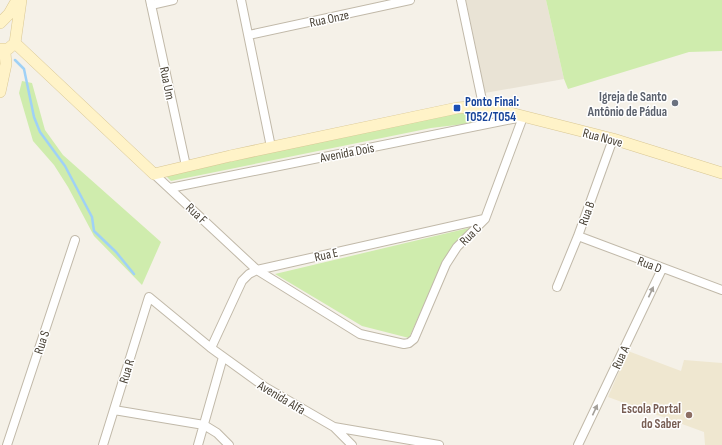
<svg xmlns="http://www.w3.org/2000/svg" width="722" height="445" viewBox="0 0 722 445" font-family="'Sofia Sans Condensed',sans-serif">
  <style>
    .residential { fill: #e9e3d5 }
    .education { fill: #efe7d0 }
    .green { fill: #cfecad }
    .lines { fill: none; stroke-linecap: round; stroke-linejoin: round }
    .stream { stroke: #9fd1f6; stroke-width: 2.5 }
    .street-casing { stroke: #c1b9a9; stroke-width: 10 }
    .secondary-casing { stroke: #d9c794; stroke-width: 12 }
    .street { stroke: #fff; stroke-width: 8 }
    .secondary { stroke: #fff3c8; stroke-width: 11 }
    .oneway { fill: #a4a09a }
    .worship-dot { fill: #6b7280; stroke: #fff; stroke-width: 1.5 }
    .transit-dot { fill: #1a4fb4; stroke: #fff; stroke-width: 1.5 }
    .education-dot { fill: #8d6e63; stroke: #fff; stroke-width: 1.5 }
    .labels { text-anchor: middle; stroke-width: 3; stroke-linejoin: round; paint-order: stroke }
    .street-label { font-size: 13px; fill: #494236; stroke: #fff }
    .worship-label { font-size: 13px; font-weight: bold; fill: #5b616d; stroke: #fff; text-anchor: end }
    .transit-label { font-size: 13px; font-weight: bold; fill: #164399; stroke: #fff; text-anchor: start }
    .education-label { font-size: 13px; font-weight: bold; fill: #785e54; stroke: #fff; text-anchor: end }
  </style>
  <rect width="100%" height="100%" fill="#f5f1e8"/>
  <path class="residential" d="M466,0H546L564,79L485,93Z"/>
  <path class="education" d="M628,351L681,371L684,360L722,363V445H705L704,432L608,397Z"/>
  <path class="green" d="M546,0H722V51L689,52L568,89L564,79Z
    M22,81L32,83L45,130L63,155L161,242L142,285L94,236L68,187L54,165L33,141L19,93Z
    M456,111L479,112L481,122L431,128L171,181L166,176Z
    M473,227L444,260L409,338L362,326L275,274Z"/>
  <g class="lines">
    <path class="stream" d="M15,60L24,69L34,117L40,132L65,166L92,217L94,231L116,252L134,274"/>
    <g class="street-casing">
      <path id="street" d="M150,0L186,166
        M241,0L271,147
        M461,0L487,124
        M151,5L173,0
        M249,35L410,0
        M154,174L257,270L360,334L404,344L409,343L414,339L446,264L457,247L485,219L523,117
        M170,188L522,117
        M578,236L722,290
        M557,287L578,236L613,139
        M211,348L242,281L249,274L257,270L484,219
        M114,410L204,425L217,433L229,445
        M334,427L352,445
        M7,445L75,240
        M103,445L149,297L211,348L265,387L334,427L439,445
        M198,445L223,357
        M578,445L662,269"/>
    </g>
    <g class="secondary-casing">
      <path id="secondary" d="M0,23L9,14L17,0
        M15,43L154,174L230,156L457,108L483,106L613,139L722,173
        M0,49H8L15,43L21,0
        M0,49L5,53L6,64L0,92"/>
    </g>
    <use href="#street" class="street"/>
    <use href="#secondary" class="secondary"/>
  </g>
  <defs><path id="oneway-solid" d="M-6-.8H1V-3.2L6.5 0L1 3.2V.8H-6Z"/></defs>
  <g class="oneway">
    <use href="#oneway-solid" transform="translate(651 292) rotate(-65)"/>
    <use href="#oneway-solid" transform="translate(595 410) rotate(-65)"/>
  </g>
  <circle class="worship-dot" cx="675" cy="103" r="4"/>
  <rect class="transit-dot" x="453" y="104" width="8" height="8" rx="2"/>
  <circle class="education-dot" cx="689" cy="415" r="4"/>
  <g class="labels">
    <g class="street-label">
      <text transform="translate(329 18) rotate(-12)" y="5">Rua Onze</text>
      <text transform="translate(168 83) rotate(78)" y="5">Rua Um</text>
      <text transform="translate(603 137) rotate(15)" y="5">Rua Nove</text>
      <text transform="translate(347 152) rotate(-11)" y="5">Avenida Dois</text>
      <text transform="translate(197 213) rotate(43)" y="5">Rua F</text>
      <text transform="translate(586 213) rotate(-70)" y="5">Rua B</text>
      <text transform="translate(470 234) rotate(-45)" y="5">Rua C</text>
      <text transform="translate(326 254) rotate(-13)" y="5">Rua E</text>
      <text transform="translate(650 264) rotate(21)" y="5">Rua D</text>
      <text transform="translate(41 342) rotate(-72)" y="5">Rua S</text>
      <text transform="translate(620 357) rotate(-65)" y="5">Rua A</text>
      <text transform="translate(126 371) rotate(-73)" y="5">Rua R</text>
      <text transform="translate(282 397) rotate(31)" y="5">Avenida Alfa</text>
    </g>
    <g class="worship-label">
      <text x="667" y="101">Igreja de Santo<tspan x="667" dy="15">Antônio de Pádua</tspan></text>
    </g>
    <g class="transit-label">
      <text x="465" y="106">Ponto Final:<tspan x="465" dy="15">T052/T054</tspan></text>
    </g>
    <g class="education-label">
      <text x="681" y="413">Escola Portal<tspan x="681" dy="15">do Saber</tspan></text>
    </g>
  </g>
</svg>
